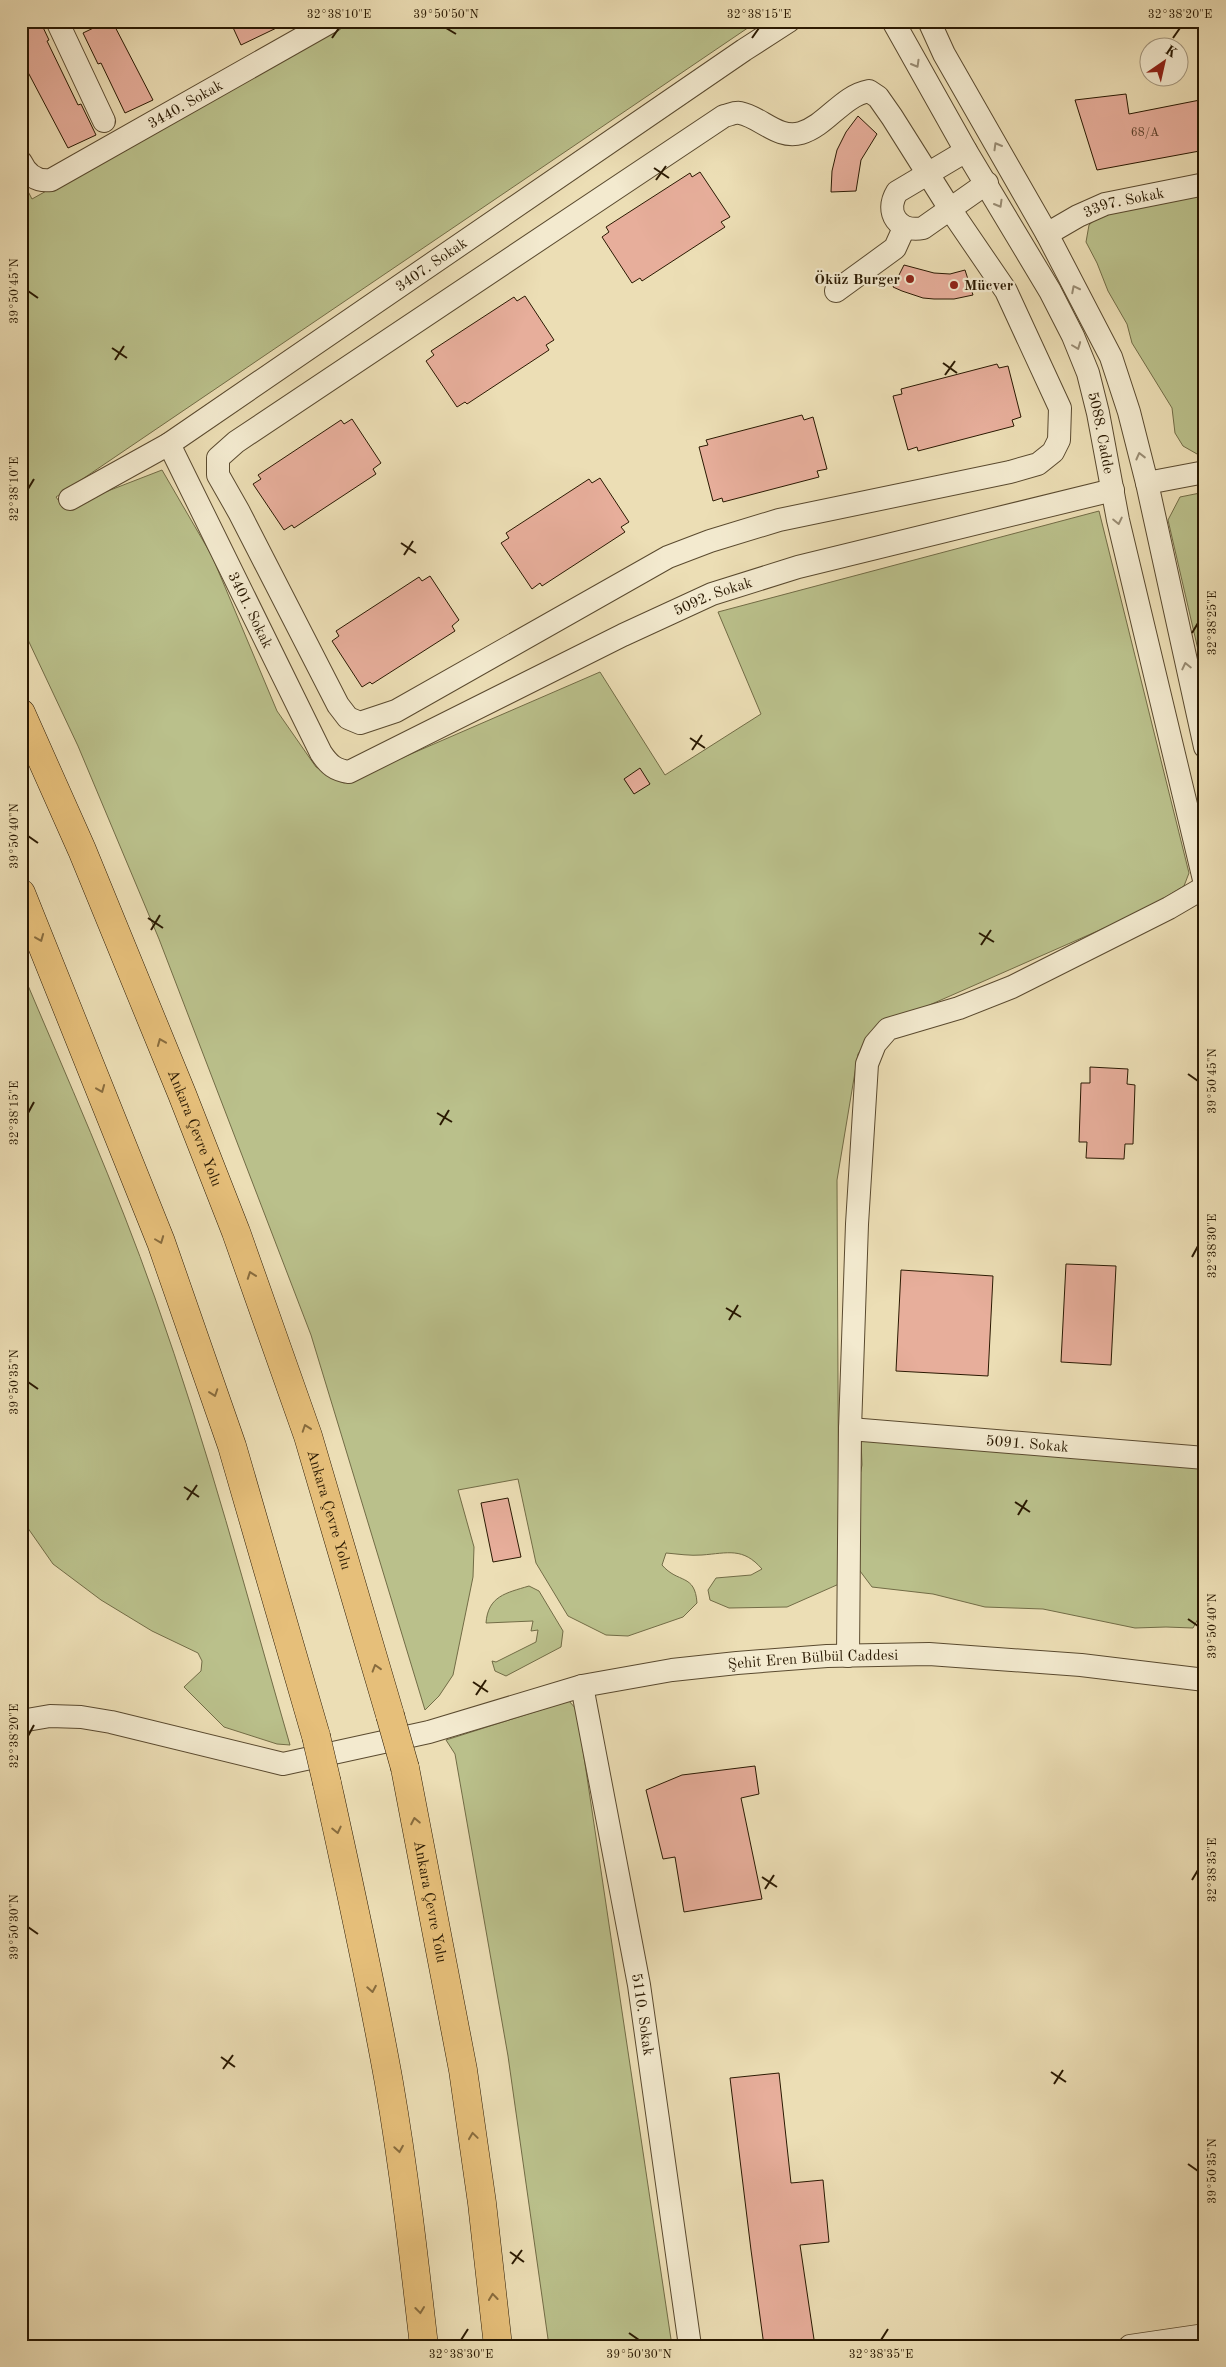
<svg xmlns="http://www.w3.org/2000/svg" width="1226" height="2367" viewBox="0 0 1226 2367" font-family="'Old Standard TT',serif">
  <style>
    .green { fill: #bac08b; stroke: #726c46 }
    .building { fill: #e7ae9b; stroke: #2a1902 }
    .lines { fill: none; stroke-linecap: round; stroke-linejoin: round }
    .minor-casing { stroke: #5a4a2f; stroke-width: 24 }
    .highway-casing { stroke: #2a1902; stroke-width: 29 }
    .minor { stroke: #f3eacf; stroke-width: 22 }
    .highway { stroke: #e6bf7a; stroke-width: 28 }
    .highway-bridge-casing { stroke: #2a1902; stroke-width: 29; stroke-linecap: butt }
    .highway-bridge { stroke: #e6bf7a; stroke-width: 28 }
    .oneway { stroke: #998c73 }
    .oneway2 { stroke: #886c3e }
    .ticks { fill: none; stroke: #2a1902; stroke-width: 2 }
    .poi-dot { fill: #8f2418; stroke: #f3eacf; stroke-width: 2 }
    .labels { text-anchor: middle; stroke-width: 4.5; stroke-linejoin: round; paint-order: stroke }
    .number-label { font-size: 12px; fill: #593e28 }
    .street-label { font-size: 15px; fill: #2a1902; stroke: #f3eacf }
    .poi-label { font-size: 15px; font-weight: bold; fill: #2a1902; stroke: #f3eacf; text-anchor: end }
    .neatline { fill: none; stroke: #2a1902; stroke-width: 2 }
    .ticks-label { font-size: 12px; text-anchor: middle; fill: #2a1902 }
  </style>
  <rect width="100%" height="100%" fill="#ecdeb5"/>
  <filter id="stains"><feTurbulence type="fractalNoise" baseFrequency=".004" numOctaves="4"/><feColorMatrix values="0 0 0 0 .2 0 0 0 0 .09 0 0 0 0 .02 0 0 0 .5 -.17"/></filter>
  <radialGradient id="worn" r=".72"><stop offset=".6" stop-color="#630" stop-opacity="0"/><stop offset="1" stop-color="#630" stop-opacity=".3"/></radialGradient>
  <path class="green" d="M350,21H758L56,497L64,508L162,470L212,556L277,711L316,767L344,783L600,672L665,775L761,714L718,612L1099,511L1189,873L1184,886L1143,911L875,1029L858,1054L837,1180L839,1584L787,1607L729,1608L710,1600L708,1590L716,1578L751,1575L762,1569C743,1547 728,1553 702,1555C690,1556 678,1554 666,1553L662,1565C678,1584 695,1573 697,1603L683,1617L628,1636L606,1635L568,1616L536,1563L518,1479L458,1490L474,1547L473,1577L453,1675L439,1696L425,1710L311,1335L159,939L78,746L21,625V178L32,199Z
    M1205,192V455L1197,454L1183,446L1175,433L1172,408L1132,343L1127,324L1108,291L1097,263L1086,242L1089,225L1101,214Z
    M1205,492V680L1168,520L1180,497Z
    M21,969C67,1078 116,1187 155,1298C207,1445 247,1596 290,1745L277,1744L224,1727L184,1687L201,1671L202,1661L198,1653L152,1631L101,1600L53,1564L25,1524V1417L21,1407Z
    M861,1440L1205,1467V1606L1193,1628L1166,1627L1135,1628L1043,1609L985,1607L933,1594L872,1587L857,1567L853,1510L862,1465Z
    M529,1586L539,1591L563,1631L561,1647L506,1676L495,1671L492,1661L496,1662L536,1642L538,1630L531,1631L533,1621L486,1623C488,1596 506,1593 529,1586Z
    M569,1701L577,1710L672,2346H549L508,2056L455,1754L446,1740Z"/>
  <path class="building" d="M21,21H40L49,40L47,41L78,105L81,104L96,135L68,148L21,59Z
    M108,21H112L153,100L125,113L101,63L98,64L83,33Z
    M230,21H291L241,45Z
    M1126,94L1129,114L1205,99V150L1097,170L1075,100Z
    M858,116L877,134L861,160L856,191L831,192L832,171L837,150L846,132Z
    M700,172L730,217L721,222L725,227L642,281L640,278L632,283L602,237L609,232L606,227L690,173L692,177Z
    M904,265L934,273L950,274L965,270L973,295L954,299H934L923,298L902,291L893,287Z
    M525,296L554,340L546,345L549,350L467,404L465,402L457,407L426,361L434,355L431,351L514,297L517,301Z
    M997,364L999,368L1008,366L1021,417L1012,420L1014,426L918,451L917,447L908,450L893,396L902,394L901,389Z
    M802,415L804,420L813,417L827,469L817,471L819,477L723,502L722,498L713,501L699,447L708,445L706,440Z
    M352,419L381,463L373,469L376,474L294,528L292,525L284,530L253,484L261,479L258,475L341,420L344,424Z
    M600,478L629,522L621,527L625,532L542,586L540,583L532,589L501,543L509,538L506,533L589,479L592,483Z
    M430,576L459,620L452,626L455,631L372,684L370,682L362,687L332,641L339,636L336,631L419,577L422,581Z
    M640,768L650,784L634,794L624,779Z
    M1090,1067L1128,1069L1127,1084L1135,1085L1133,1144H1125L1124,1159L1086,1158L1087,1142H1079L1081,1083H1090Z
    M1066,1264L1116,1266L1111,1365L1061,1362Z
    M901,1270L993,1276L988,1376L896,1371Z
    M508,1498L521,1557L493,1562L481,1503Z
    M755,1766L759,1794L741,1798L762,1899L684,1912L675,1857L663,1859L646,1790L682,1775Z
    M779,2073L791,2183L823,2180L829,2242L800,2245L815,2346H764L751,2250L730,2078Z"/>
  <g class="lines">
    <g class="minor-casing">
      <g id="minor">
        <path d="M57,21L104,121"/>
        <path id="s1" d="M893,21L966,151L1050,291L1073,336L1088,373L1098,413L1118,520L1205,884"/>
        <path d="M929,21L944,54L1047,234L1111,357L1129,412L1147,483L1205,747"/>
        <path d="M869,91L878,97L892,117L950,209L1006,291L1060,408L1059,440L1053,452L1038,464L1010,472L779,520L710,541L668,557L396,711L360,723L348,718L338,705L239,512L218,475V458L236,442L724,116C729,115 735,112 740,113C761,117 778,140 801,133C827,125 842,96 869,91Z"/>
        <path d="M966,151L897,192C884,213 899,233 923,228L987,183"/>
        <path id="s2" d="M21,162C27,175 37,182 51,180L332,21"/>
        <path id="s3" d="M1047,234L1078,216L1105,204L1205,184"/>
        <path d="M836,291L895,248L904,228"/>
        <path id="s4" d="M169,444L321,753C329,765 335,770 349,772L623,635L712,594L798,567L1113,490"/>
        <path d="M1147,483L1205,472"/>
        <path id="s5" d="M70,499L169,444L744,50L789,21"/>
        <path id="s6" d="M850,1429L1205,1458"/>
        <path d="M848,1656L850,1429L857,1224L867,1064L875,1044L888,1029L959,1008L1012,987L1169,908L1205,887"/>
        <path id="s7" d="M582,1686L639,1985L690,2346"/>
        <path id="s8" d="M21,1721L50,1716L81,1717L111,1722L283,1764L429,1732L582,1686L672,1670L737,1663L827,1656L929,1654L1081,1665L1205,1680"/>
        <path d="M1130,2346L1205,2335"/>
      </g>
    </g>
    <g class="highway-casing">
      <g id="highway">
        <path id="s9" d="M21,713L82,850L182,1094L236,1232L308,1436L390,1715"/>
        <path d="M21,893L161,1242L232,1446L316,1736"/>
        <path id="s10" d="M405,1768L463,2070L482,2203L498,2346"/>
        <path d="M327,1783C349,1883 371,1982 389,2083C404,2170 414,2258 424,2346"/>
      </g>
    </g>
    <use href="#minor" class="minor"/>
    <use href="#highway" class="highway"/>
    <g class="highway-bridge-casing">
      <path id="highway-bridge" d="M390,1715L405,1768
        M316,1736L327,1783"/>
    </g>
    <use href="#highway-bridge" class="highway-bridge"/>
  </g>
  <defs><path id="oneway-chevron" d="M-2-3.5L2.5 0L-2 3.5" fill="none" stroke-width="1.6" stroke-linecap="round" stroke-linejoin="round" transform="scale(1.25)"/></defs>
  <g class="oneway">
    <use href="#oneway-chevron" transform="translate(916 64) rotate(60)"/>
    <use href="#oneway-chevron" transform="translate(997 146) rotate(-120)"/>
    <use href="#oneway-chevron" transform="translate(999 204) rotate(60)"/>
    <use href="#oneway-chevron" transform="translate(1075 289) rotate(-117)"/>
    <use href="#oneway-chevron" transform="translate(1077 346) rotate(69)"/>
    <use href="#oneway-chevron" transform="translate(1140 456) rotate(-104)"/>
    <use href="#oneway-chevron" transform="translate(1118 521) rotate(78)"/>
    <use href="#oneway-chevron" transform="translate(1186 666) rotate(-103)"/>
  </g>
  <g class="oneway2">
    <use href="#oneway-chevron" transform="translate(40 938) rotate(68)"/>
    <use href="#oneway-chevron" transform="translate(161 1042) rotate(-112)"/>
    <use href="#oneway-chevron" transform="translate(101 1089) rotate(68)"/>
    <use href="#oneway-chevron" transform="translate(160 1240) rotate(69)"/>
    <use href="#oneway-chevron" transform="translate(251 1275) rotate(-110)"/>
    <use href="#oneway-chevron" transform="translate(214 1393) rotate(71)"/>
    <use href="#oneway-chevron" transform="translate(306 1428) rotate(-109)"/>
    <use href="#oneway-chevron" transform="translate(376 1668) rotate(-107)"/>
    <use href="#oneway-chevron" transform="translate(415 1821) rotate(-101)"/>
    <use href="#oneway-chevron" transform="translate(337 1830) rotate(77)"/>
    <use href="#oneway-chevron" transform="translate(372 1989) rotate(80)"/>
    <use href="#oneway-chevron" transform="translate(473 2136) rotate(-98)"/>
    <use href="#oneway-chevron" transform="translate(399 2149) rotate(81)"/>
    <use href="#oneway-chevron" transform="translate(493 2297) rotate(-96)"/>
    <use href="#oneway-chevron" transform="translate(420 2310) rotate(83)"/>
  </g>
  <path class="ticks" d="M446,28L456,34M332,38L339,28M752,38L759,28M1173,38L1180,28M654,168L669,178M656,180L666,166M28,291L38,298M112,348L127,358M115,360L124,346M943,363L957,373M945,375L955,361M28,489L34,479M401,543L416,553M404,555L413,541M1192,633L1198,623M690,738L705,748M692,750L702,735M28,836L38,843M148,918L163,928M151,930L160,915M979,933L994,942M981,945L991,930M1188,1074L1198,1081M28,1113L34,1102M437,1113L452,1122M440,1125L449,1110M1192,1257L1198,1246M726,1308L741,1317M729,1320L738,1305M28,1382L38,1389M184,1487L199,1497M187,1500L197,1485M1015,1502L1030,1512M1018,1515L1027,1500M1188,1619L1198,1626M473,1682L488,1692M476,1695L486,1680M28,1736L34,1725M762,1877L777,1887M1192,1880L1198,1870M765,1889L774,1875M28,1927L38,1934M221,2057L235,2067M223,2069L233,2055M1051,2072L1066,2082M1054,2084L1063,2070M1188,2164L1198,2171M510,2252L524,2262M512,2264L522,2250M629,2333L639,2340M461,2340L468,2329M881,2340L888,2329"/>
  <g class="poi-dot">
    <circle cx="910" cy="279" r="5"/>
    <circle cx="954" cy="285" r="5"/>
  </g>
  <g class="labels">
    <g class="number-label">
      <text x="1145" y="136">68/A</text>
    </g>
    <g class="street-label">
      <text dy="5" stroke="none"><textPath href="#s2" startOffset="192">3440. Sokak</textPath></text>
      <text dy="5" stroke="none"><textPath href="#s3" startOffset="84">3397. Sokak</textPath></text>
      <text dy="5" stroke="none"><textPath href="#s5" startOffset="431">3407. Sokak</textPath></text>
      <text dy="5" stroke="none"><textPath href="#s1" startOffset="464">5088. Cadde</textPath></text>
      <text dy="5" stroke="none"><textPath href="#s4" startOffset="784">5092. Sokak</textPath></text>
      <text dy="5" stroke="none"><textPath href="#s4" startOffset="185">3401. Sokak</textPath></text>
      <text dy="5" stroke="none"><textPath href="#s9" startOffset="450">Ankara Çevre Yolu</textPath></text>
      <text dy="5" stroke="none"><textPath href="#s6" startOffset="178">5091. Sokak</textPath></text>
      <text dy="5" stroke="none"><textPath href="#s9" startOffset="855">Ankara Çevre Yolu</textPath></text>
      <text dy="5" stroke="none"><textPath href="#s8" startOffset="810">Şehit Eren Bülbül Caddesi</textPath></text>
      <text dy="5" stroke="none"><textPath href="#s10" startOffset="136">Ankara Çevre Yolu</textPath></text>
      <text dy="5" stroke="none"><textPath href="#s7" startOffset="334">5110. Sokak</textPath></text>
    </g>
    <g class="poi-label">
      <text x="900" y="284">Öküz Burger</text>
      <text x="964" y="290" text-anchor="start">Mücver</text>
    </g>
  </g>
  <rect width="1226" height="2367" fill="none" stroke="#ecdeb5" stroke-width="55"/>
  <g transform="translate(1164 62) rotate(34)"><circle r="24" fill="#f3eacf" stroke="#a3967d"/>
  <path d="M0-4L9 19L0 12L-9 19Z" fill="#8f2418"/>
  <text y="-8" font-size="14" font-weight="bold" text-anchor="middle" fill="#2a1902">K</text>
  </g>
  <rect x="28" y="28" width="1170" height="2312" class="neatline"/>
  <g class="ticks-label">
    <text x="339" y="18">32°38'10"E</text>
    <text x="446" y="18">39°50'50"N</text>
    <text x="759" y="18">32°38'15"E</text>
    <text x="1180" y="18">32°38'20"E</text>
    <text transform="translate(14 291) rotate(-90)" y="4">39°50'45"N</text>
    <text transform="translate(14 489) rotate(-90)" y="4">32°38'10"E</text>
    <text transform="translate(1212 623) rotate(-90)" y="4">32°38'25"E</text>
    <text transform="translate(14 836) rotate(-90)" y="4">39°50'40"N</text>
    <text transform="translate(1212 1081) rotate(-90)" y="4">39°50'45"N</text>
    <text transform="translate(14 1113) rotate(-90)" y="4">32°38'15"E</text>
    <text transform="translate(1212 1246) rotate(-90)" y="4">32°38'30"E</text>
    <text transform="translate(14 1382) rotate(-90)" y="4">39°50'35"N</text>
    <text transform="translate(1212 1626) rotate(-90)" y="4">39°50'40"N</text>
    <text transform="translate(14 1736) rotate(-90)" y="4">32°38'20"E</text>
    <text transform="translate(1212 1870) rotate(-90)" y="4">32°38'35"E</text>
    <text transform="translate(14 1927) rotate(-90)" y="4">39°50'30"N</text>
    <text transform="translate(1212 2171) rotate(-90)" y="4">39°50'35"N</text>
    <text x="461" y="2358">32°38'30"E</text>
    <text x="639" y="2358">39°50'30"N</text>
    <text x="881" y="2358">32°38'35"E</text>
  </g>
  <rect width="100%" height="100%" filter="url(#stains)"/>
  <rect width="100%" height="100%" fill="url(#worn)"/>
</svg>
